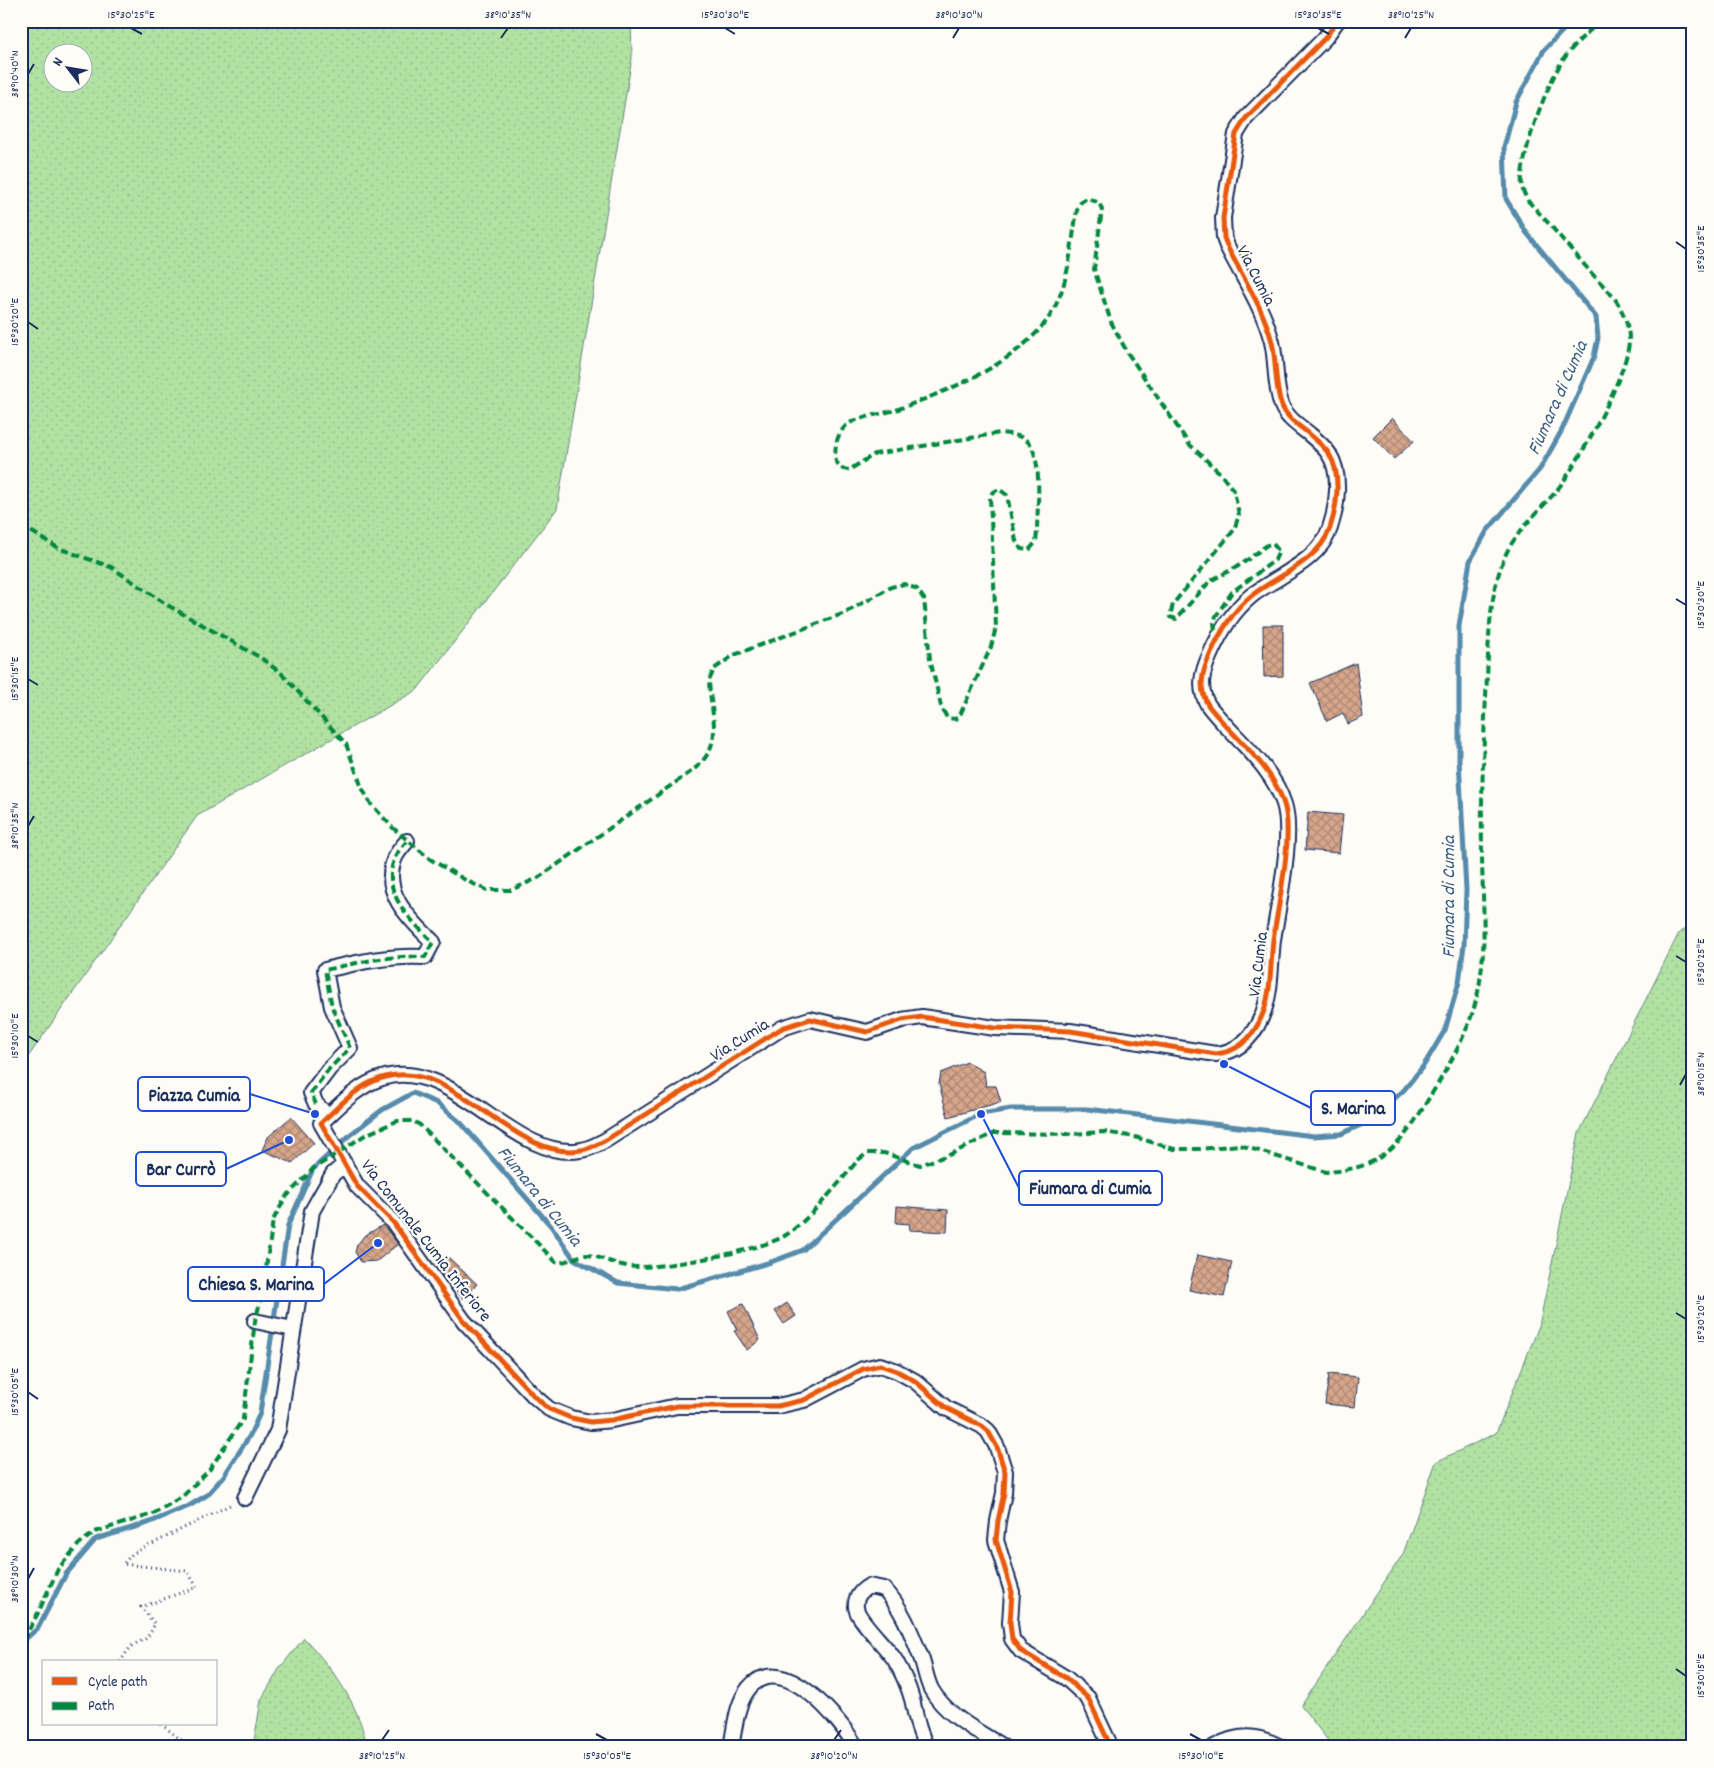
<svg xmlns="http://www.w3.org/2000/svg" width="1714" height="1768" viewBox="0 0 1714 1768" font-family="Dekko,sans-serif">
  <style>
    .grass { fill: url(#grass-dots); stroke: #668880; fill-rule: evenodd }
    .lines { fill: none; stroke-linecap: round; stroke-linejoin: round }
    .stream { stroke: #578bab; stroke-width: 5 }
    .building { fill: url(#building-cross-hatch); stroke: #1b2f5e }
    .street-casing { stroke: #1b2f5e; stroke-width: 18 }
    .path { stroke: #1b2f5e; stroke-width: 3; stroke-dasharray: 1 4; stroke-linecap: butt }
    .street { stroke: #fdfcf7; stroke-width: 14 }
    .quiet { stroke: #00873e; stroke-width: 4; stroke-dasharray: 8 4; stroke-linecap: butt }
    .cycleway-casing { stroke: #fdfcf7; stroke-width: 8 }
    .cycleway { stroke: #e8590c; stroke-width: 5 }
    .ticks { fill: none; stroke: #1b2f5e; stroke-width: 2 }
    .labels { text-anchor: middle; stroke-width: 4.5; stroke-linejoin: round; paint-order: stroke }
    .street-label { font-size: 18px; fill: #1b2f5e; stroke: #fdfcf7 }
    .water-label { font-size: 19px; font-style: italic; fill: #395d85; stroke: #fdfcf7 }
    .leader { fill: none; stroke: #1d4ed8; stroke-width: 2 }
    .callout-dot { fill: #1d4ed8; stroke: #fdfcf7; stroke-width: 2 }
    .callout { fill: #fdfcf7; stroke: #1d4ed8; stroke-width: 2 }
    .callout-label { font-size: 19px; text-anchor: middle; font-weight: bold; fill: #1b2f5e }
    .neatline { fill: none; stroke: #1b2f5e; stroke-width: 2 }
    .ticks-label { font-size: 12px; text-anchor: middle; fill: #1b2f5e }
  </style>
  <defs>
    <pattern id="grass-dots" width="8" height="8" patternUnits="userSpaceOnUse" patternTransform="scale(1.25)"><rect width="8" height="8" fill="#b1e2a2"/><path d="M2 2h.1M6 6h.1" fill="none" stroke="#98c28e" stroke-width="1.8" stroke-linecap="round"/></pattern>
    <pattern id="building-cross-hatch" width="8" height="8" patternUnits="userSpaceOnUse" patternTransform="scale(1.25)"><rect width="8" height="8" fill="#d7a68a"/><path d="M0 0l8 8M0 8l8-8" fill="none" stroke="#ae8874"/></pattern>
  </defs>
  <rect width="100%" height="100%" fill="#fdfcf7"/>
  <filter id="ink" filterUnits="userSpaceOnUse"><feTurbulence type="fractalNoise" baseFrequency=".02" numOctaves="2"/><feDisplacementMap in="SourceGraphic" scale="10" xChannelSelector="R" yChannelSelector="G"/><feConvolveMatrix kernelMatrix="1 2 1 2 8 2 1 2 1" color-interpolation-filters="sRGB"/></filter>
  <g filter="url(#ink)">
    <path class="grass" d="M21,21H631L632,58L557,509L417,690L197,816L21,1067ZM52,52H82V82H52Z
      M1693,925V1747H1333L1301,1706L1403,1554L1436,1462L1496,1433L1539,1326L1579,1133L1679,933Z
      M304,1638C334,1670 359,1704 367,1747H253L261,1700L279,1669Z"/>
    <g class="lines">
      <path class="stream" d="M21,1643L38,1628L66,1574L96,1539L148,1523L189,1506L207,1495L224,1476L250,1435L260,1413L288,1225L313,1169L351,1134L382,1110L413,1093L437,1103L461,1123L551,1226L574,1259L618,1283L677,1289L771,1262L803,1250L913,1148L981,1114L1011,1109H1087L1314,1136L1341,1134L1363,1124L1382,1110L1404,1090L1424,1065L1445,1030L1459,982L1464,945L1466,890L1459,760V626L1470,561L1487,531L1540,469L1562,430L1594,357L1598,338L1596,317L1526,232L1506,199L1504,147L1516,102L1544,50L1572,21"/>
    </g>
    <path class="building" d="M1392,418L1414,441L1394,459L1373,437Z
      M1263,625H1283V676L1264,677Z
      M1356,663L1363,717L1348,724L1343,713L1327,721L1310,683Z
      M1308,812L1343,815L1339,853L1305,850Z
      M967,1062L984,1072L986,1086H996L1001,1102L948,1117L939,1084L941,1073Z
      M291,1117L314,1143L292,1163L262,1150L268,1137Z
      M897,1206L948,1210L947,1232L909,1230L910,1224L896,1223Z
      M383,1225L398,1244L377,1261L361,1262L355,1252L357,1245L364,1236Z
      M1197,1255L1232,1262L1224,1297L1189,1290Z
      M448,1257L477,1284L463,1299L437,1268Z
      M787,1303L796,1316L784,1324L775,1311Z
      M743,1304L760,1340L747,1350L734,1331L737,1330L728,1311Z
      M1329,1374L1358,1377L1355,1407L1325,1404Z"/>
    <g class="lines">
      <g class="street-casing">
        <path id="street" d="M328,1116L316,1104L311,1093L329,1069L350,1048L332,1007L325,970C359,962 390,955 425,957L433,942C412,921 381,894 394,860C396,853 403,846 407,841
          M255,1321L293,1329
          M245,1498L278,1430L312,1211L333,1174L345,1164
          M731,1747C735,1728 736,1704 749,1688C782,1649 841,1720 856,1747
          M927,1747C918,1732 916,1716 912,1699C908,1685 902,1672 895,1660C886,1646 861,1623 857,1611C853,1600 860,1591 869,1586L884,1589C902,1607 913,1637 922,1660C925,1670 927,1681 931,1689C946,1716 978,1731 1003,1747
          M1111,1747L1088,1698L1066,1678L1021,1651L1012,1639L1010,1623L1012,1592L996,1540L998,1521L1004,1493L1005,1472L997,1447L988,1431L982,1426L946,1408L915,1381L897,1371L880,1365L863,1369L804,1400L778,1406H677L612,1420L591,1422L571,1418L549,1409L535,1397L464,1321L393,1222L357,1186L321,1123C339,1106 358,1085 382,1078C453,1055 514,1163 581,1150C590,1149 598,1144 606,1140L782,1028L810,1019L867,1032L902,1020L922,1017L995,1028L1070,1031L1216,1054C1238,1052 1252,1038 1261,1018C1272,994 1270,966 1273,940C1278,906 1294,835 1284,804C1271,763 1233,738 1208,705C1198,688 1202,672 1210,655C1219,634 1233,611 1251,596C1276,576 1319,562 1330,528C1337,507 1342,474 1329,454C1324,446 1315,439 1308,433C1298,425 1287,418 1282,406C1274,386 1277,363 1272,342C1263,307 1243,278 1227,246L1224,238L1223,218L1236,134L1246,118L1325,38L1337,21
          M1214,1747C1239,1733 1257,1735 1281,1747"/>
      </g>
      <path class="path" d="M120,1662L131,1646L147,1638L155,1624L141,1607L197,1587L187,1571L123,1564L132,1554L232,1504
        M161,1724L190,1747"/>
      <use href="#street" class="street"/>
      <path class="quiet" d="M21,525L58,548L111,567L169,606L261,658L281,673L346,744L362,788L371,804L393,828L430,859L467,881L487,890H511L538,878L692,771C726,744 711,718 709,681L714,669L734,655L845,613L891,587L904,584L917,589L924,599L930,659L941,706L947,718L956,719L960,715L991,647L996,627L990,497L992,493L999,489L1007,495L1016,541L1021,549L1029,550L1036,542L1037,532C1037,510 1043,460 1029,443C1022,435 1011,434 1000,433L875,454L849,470L843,469L836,462C834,449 836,433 848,424C859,417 882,414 896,410C944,392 1002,370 1038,331C1069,299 1070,251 1077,210L1081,202L1087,198L1099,203L1102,209L1094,269L1111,322L1127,352L1189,444L1219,472L1234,491L1239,515L1234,530L1173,604L1170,617L1176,619L1210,581L1242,564L1267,545L1273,544L1279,551L1275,560L1232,592L1216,616L1214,623L1215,630L1222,634
        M316,1104L311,1093L329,1069L350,1048L332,1007L325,970C359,962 390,955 425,957L433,942C412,921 381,894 394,860C396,853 403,846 407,841
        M21,1638L26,1635L38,1613L58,1569L79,1544L95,1532L153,1514L183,1496L210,1469L243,1419L255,1321L262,1295L273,1220L286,1197L313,1169L365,1135L397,1121H413L420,1125L556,1262C568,1264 577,1254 589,1255C605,1259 621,1267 637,1267C665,1268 764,1250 786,1235C810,1219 839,1183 858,1160L868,1153H884L920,1165L949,1155L994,1133L1072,1134L1104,1132L1135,1137L1174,1149H1200L1240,1145L1326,1172C1380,1169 1400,1147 1426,1103C1444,1074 1464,1041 1474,1008C1489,957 1482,903 1482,851C1481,794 1484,735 1487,677C1489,638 1489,598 1503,561C1513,533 1539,512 1557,490C1578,464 1630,371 1629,339C1629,326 1624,314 1617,302C1609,290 1597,280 1588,269C1568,246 1549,223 1528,201C1526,197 1523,192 1522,187C1519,157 1545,90 1561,63C1571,47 1586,34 1600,21"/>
      <g class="cycleway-casing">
        <path id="cycleway" d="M1111,1747L1088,1698L1066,1678L1021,1651L1012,1639L1010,1623L1012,1592L996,1540L998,1521L1004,1493L1005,1472L997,1447L988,1431L982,1426L946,1408L915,1381L897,1371L880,1365L863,1369L804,1400L778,1406H677L612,1420L591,1422L571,1418L549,1409L535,1397L464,1321L393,1222L357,1186L321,1123C339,1106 358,1085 382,1078C453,1055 514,1163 581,1150C590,1149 598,1144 606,1140L782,1028L810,1019L867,1032L902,1020L922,1017L995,1028L1070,1031L1216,1054C1238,1052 1252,1038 1261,1018C1272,994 1270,966 1273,940C1278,906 1294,835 1284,804C1271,763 1233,738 1208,705C1198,688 1202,672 1210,655C1219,634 1233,611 1251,596C1276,576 1319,562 1330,528C1337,507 1342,474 1329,454C1324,446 1315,439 1308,433C1298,425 1287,418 1282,406C1274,386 1277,363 1272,342C1263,307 1243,278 1227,246L1224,238L1223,218L1236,134L1246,118L1325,38L1337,21"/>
      </g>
      <use href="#cycleway" class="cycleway"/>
    </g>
  </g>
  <path class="ticks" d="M131,28L142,34M725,28L735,34M1318,28L1329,34M501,38L508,28M953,38L959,28M1405,38L1411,28M28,74L34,64M1676,242L1686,249M28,322L38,329M1676,599L1686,605M28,679L38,685M28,826L34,816M1676,956L1686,962M28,1036L38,1042M1680,1085L1686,1074M1676,1313L1686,1319M28,1392L38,1399M28,1579L34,1568M1676,1669L1686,1676M596,1734L607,1740M1190,1734L1201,1740M382,1740L389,1730M834,1740L841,1730"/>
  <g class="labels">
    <g class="street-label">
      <text transform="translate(1257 275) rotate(63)" y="6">Via Cumia</text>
      <text transform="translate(1257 964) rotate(-83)" y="6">Via Cumia</text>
      <text transform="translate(739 1039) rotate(-32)" y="6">Via Cumia</text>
      <text transform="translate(427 1240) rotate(52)" y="6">Via Comunale Cumia Inferiore</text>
    </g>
    <g class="water-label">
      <text transform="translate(1556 397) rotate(-66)" y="7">Fiumara di Cumia</text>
      <text transform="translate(1447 897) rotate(-90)" y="7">Fiumara di Cumia</text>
      <text transform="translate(541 1195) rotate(51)" y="7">Fiumara di Cumia</text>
    </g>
  </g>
  <path class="leader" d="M315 1114L250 1094M1224 1064L1311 1108M289 1140L226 1169M981 1114L1019 1188M378 1243L324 1284"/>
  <g class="callout-dot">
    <circle cx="315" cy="1114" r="5"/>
    <circle cx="1224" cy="1064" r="5"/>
    <circle cx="289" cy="1140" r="5"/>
    <circle cx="981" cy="1114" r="5"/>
    <circle cx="378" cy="1243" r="5"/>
  </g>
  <g class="callout">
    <rect x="138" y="1077" width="112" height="34" rx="5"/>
    <rect x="1311" y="1091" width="84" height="34" rx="5"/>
    <rect x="136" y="1152" width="90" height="34" rx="5"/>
    <rect x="1019" y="1171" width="143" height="34" rx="5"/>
    <rect x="188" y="1267" width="136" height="34" rx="5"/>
  </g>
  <g class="callout-label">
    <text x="194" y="1101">Piazza Cumia</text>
    <text x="1353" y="1114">S. Marina</text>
    <text x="181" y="1175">Bar Currò</text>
    <text x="1090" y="1194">Fiumara di Cumia</text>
    <text x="256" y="1290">Chiesa S. Marina</text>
  </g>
  <rect width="1714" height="1768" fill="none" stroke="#fdfcf7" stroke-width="55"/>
  <rect x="42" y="1660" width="175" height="65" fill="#fdfcf7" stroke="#a3aaba"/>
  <rect x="52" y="1677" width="25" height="8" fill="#e8590c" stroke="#a3aaba"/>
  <text x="88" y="1686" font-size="15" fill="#1b2f5e">Cycle path</text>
  <rect x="52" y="1702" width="25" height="8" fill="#00873e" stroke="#a3aaba"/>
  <text x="88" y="1710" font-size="15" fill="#1b2f5e">Path</text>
  <g transform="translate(68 68) rotate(301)"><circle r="24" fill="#fdfcf7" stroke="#a3aaba"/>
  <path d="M0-4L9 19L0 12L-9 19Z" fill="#1b2f5e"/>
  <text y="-8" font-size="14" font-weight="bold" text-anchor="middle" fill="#1b2f5e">N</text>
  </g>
  <rect x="28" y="28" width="1658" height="1712" class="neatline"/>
  <g class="ticks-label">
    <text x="131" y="18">15°30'25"E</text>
    <text x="508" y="18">38°10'35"N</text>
    <text x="725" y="18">15°30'30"E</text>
    <text x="959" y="18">38°10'30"N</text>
    <text x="1318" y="18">15°30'35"E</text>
    <text x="1411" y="18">38°10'25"N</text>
    <text transform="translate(14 74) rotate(-90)" y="4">38°10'40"N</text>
    <text transform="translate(1700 249) rotate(-90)" y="4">15°30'35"E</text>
    <text transform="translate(14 322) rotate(-90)" y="4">15°30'20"E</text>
    <text transform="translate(1700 605) rotate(-90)" y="4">15°30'30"E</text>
    <text transform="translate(14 679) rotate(-90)" y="4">15°30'15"E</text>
    <text transform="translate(14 826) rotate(-90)" y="4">38°10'35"N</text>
    <text transform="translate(1700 962) rotate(-90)" y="4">15°30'25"E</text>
    <text transform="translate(14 1036) rotate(-90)" y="4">15°30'10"E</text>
    <text transform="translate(1700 1074) rotate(-90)" y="4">38°10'15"N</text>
    <text transform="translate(1700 1319) rotate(-90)" y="4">15°30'20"E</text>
    <text transform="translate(14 1392) rotate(-90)" y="4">15°30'05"E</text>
    <text transform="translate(14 1579) rotate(-90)" y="4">38°10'30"N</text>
    <text transform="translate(1700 1676) rotate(-90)" y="4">15°30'15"E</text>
    <text x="382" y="1759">38°10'25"N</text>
    <text x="607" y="1759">15°30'05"E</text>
    <text x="834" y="1759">38°10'20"N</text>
    <text x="1201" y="1759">15°30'10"E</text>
  </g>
</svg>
